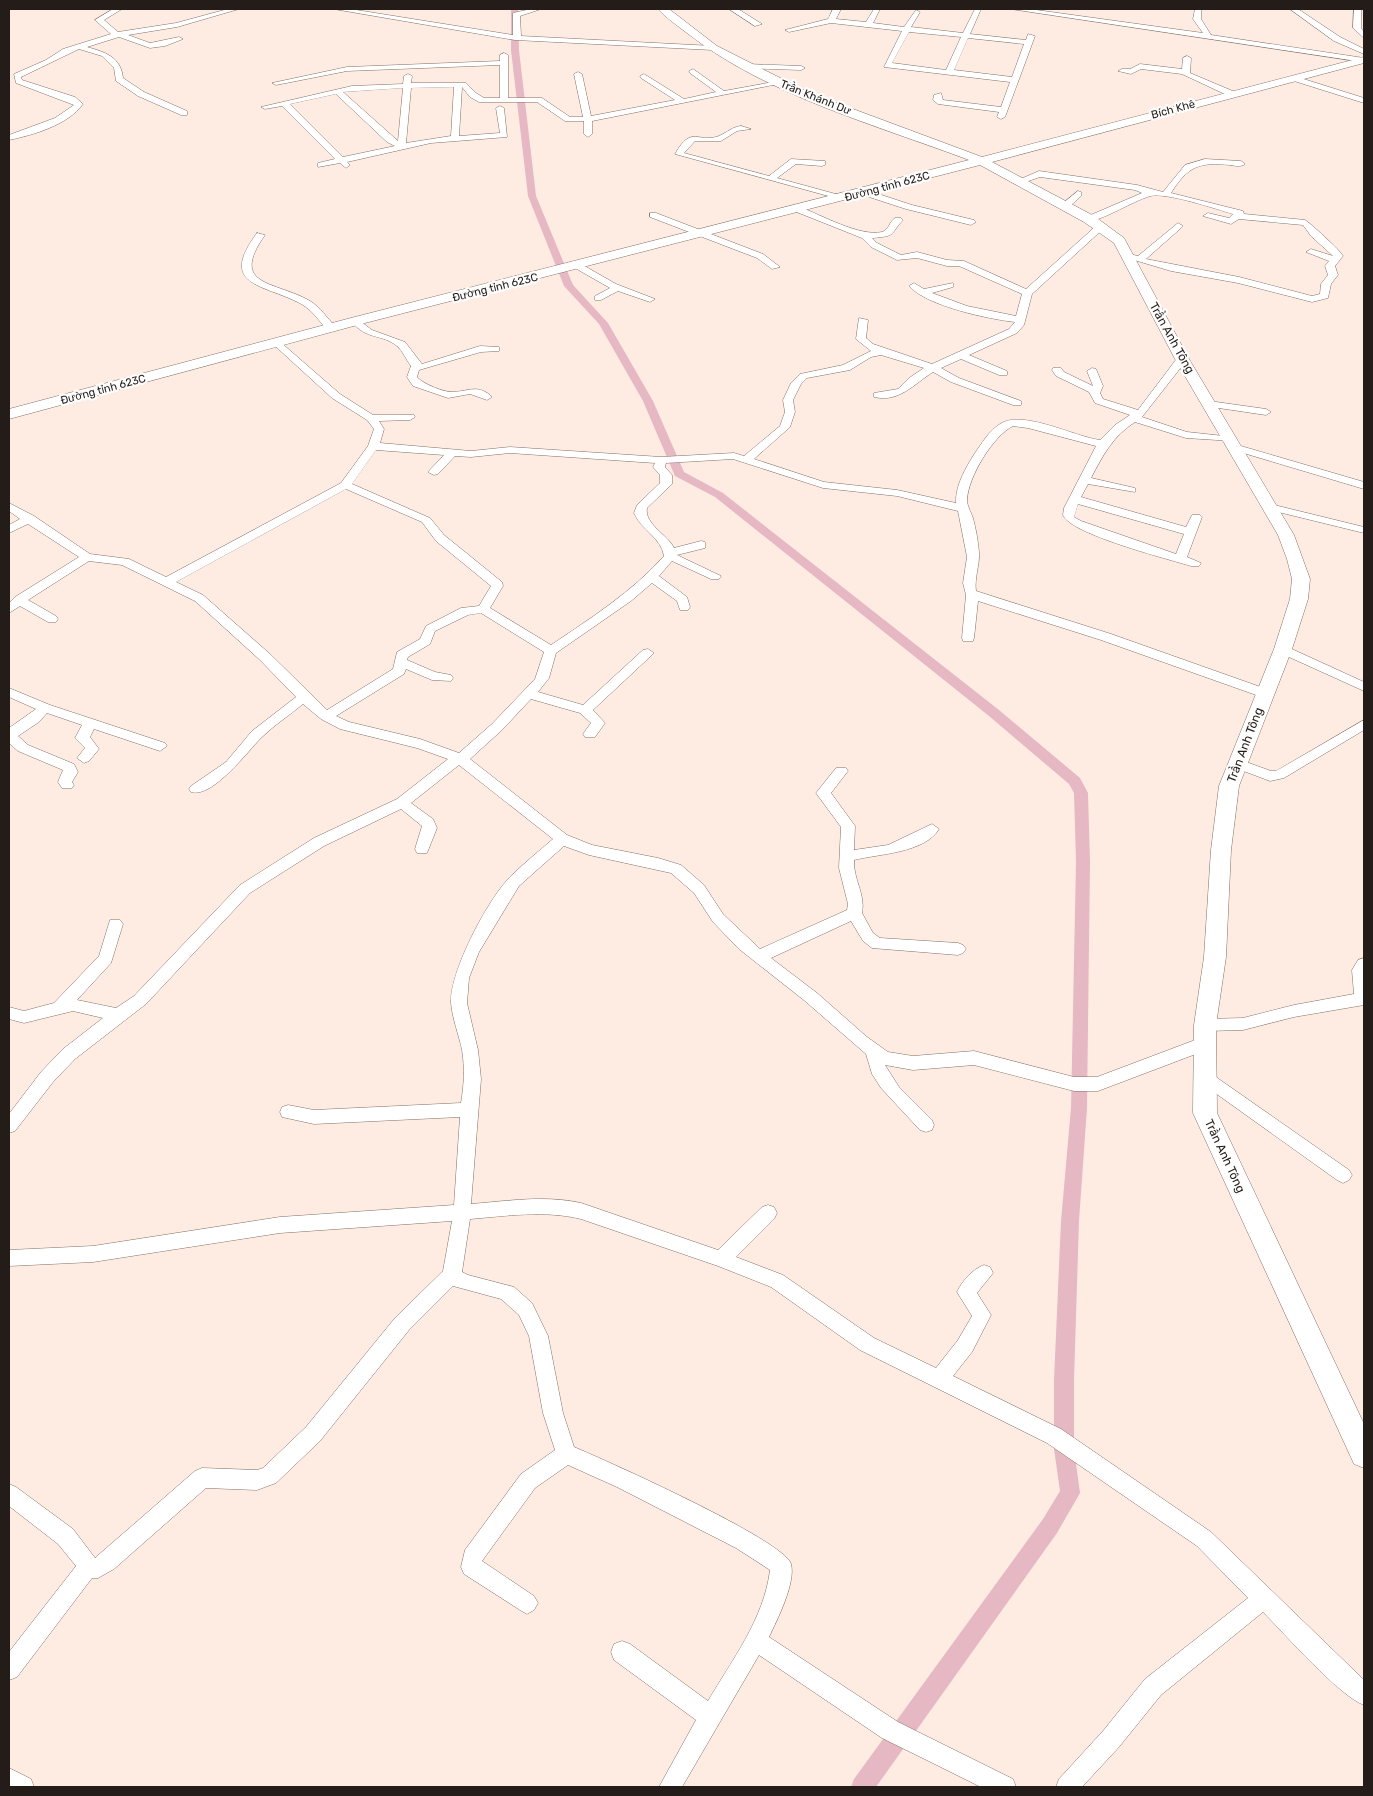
<svg xmlns="http://www.w3.org/2000/svg" width="1373" height="1796" viewBox="0 0 1373 1796" font-family="Rubik,sans-serif">
  <style>
    .lines { fill: none; stroke-linecap: round; stroke-linejoin: round }
    .canal { fill: #e6b8c3; fill-rule: evenodd }
    .street-casing { stroke: #837065; stroke-width: 1 }
    .secondary-casing { stroke: #837065; stroke-width: 1 }
    .street { fill: #fff; fill-rule: evenodd }
    .secondary { fill: #fff; fill-rule: evenodd }
    .labels { text-anchor: middle; stroke-width: 4.5; stroke-linejoin: round; paint-order: stroke }
    .far-street-label { font-size: 11px; fill: #231c18; stroke: #fdfdfd }
    .street-label { font-size: 12px; fill: #231c18; stroke: #fdfdfd }
  </style>
  <rect width="100%" height="100%" fill="#feece3"/>
  <g class="lines">
    <path class="canal" d="M511,9H518L519,50L536,196L573,285L608,323L653,401L684,472L723,493L999,710L1080,778L1088,793L1090,862L1087,1108L1079,1221L1074,1380V1449L1080,1493L1057,1533L876,1787H851L854,1779L1043,1519L1060,1491L1054,1449V1380L1061,1221L1071,1108L1076,862L1074,793L1069,784L989,716L715,497L675,476L643,401L599,324L564,286L528,196L511,50Z"/>
    <g class="street-casing">
      <path id="street" d="M113,9H122L104,20L118,32L176,23L228,9H239L177,27L128,35L150,43L179,37L183,39L165,46L150,48L119,37L87,47C105,52 121,57 123,78L144,92L187,111V115H181L138,96L116,81L114,68L102,56L79,49L21,77L22,80L75,97L83,104C68,125 33,135 9,140V135L55,118L74,105L16,83L14,74L46,60L63,49L111,34L95,20Z
        M334,9H350L513,35V13L531,9H541L520,16L521,36L713,46L717,48L713,50L515,40Z
        M729,9H738L762,24L755,26Z
        M833,9H841L836,19L866,22L874,9H880L873,23L904,27L916,10L920,12L911,27L963,33L975,9H981L970,34L1026,40L1028,34L1035,36L1005,117L1001,119L997,117L999,112L938,104L933,100L934,95L941,93L943,100L1001,107L1010,82L884,67L902,31L831,23L789,32L785,30L828,19ZM909,32L961,37L946,70L892,63ZM968,38L1024,44L1012,77L954,70Z
        M1011,9H1029L1203,33L1193,19L1195,9H1201V19L1211,35L1364,58V62Z
        M1290,9H1298L1340,37L1364,49V54L1334,41Z
        M1354,9H1361V28L1364,32V38L1353,28Z
        M504,53L508,55V98H542L570,117H583L574,74L578,72L582,74L591,116L675,100L641,78L640,76L644,74L684,99L716,92L690,73L689,71L693,69L724,91L779,81L783,83L592,121V134L588,137L584,134V121H565L537,102H479L470,97L462,87L459,136L500,133L496,108L500,106L504,108L507,137L431,143L347,162L350,165L346,168L340,163L318,167V163L335,159L282,106L265,109L261,107L352,86L403,84L404,76L408,74L412,76L411,83H466L476,93L484,98H500V65L347,71L276,85L272,83L347,67L500,61V55ZM454,87L451,136L406,143L411,88ZM403,88L398,141L343,92ZM336,94L387,142L395,146L343,157L290,104Z
        M1187,56L1191,58L1190,73L1235,92V96H1229L1182,74L1141,69L1131,74L1118,71L1122,69H1130L1140,64L1182,69L1183,58Z
        M746,64L801,66L805,68L801,70L743,68V64Z
        M1294,76L1364,98V103L1291,80L1290,78Z
        M741,126L751,129L737,131L721,141H695L684,153L769,176L791,159L825,161V165L822,166L796,164L777,178L843,196V200L675,154C692,124 698,144 719,136C728,132 732,127 741,126Z
        M1205,159L1241,161L1245,164C1241,167 1236,166 1230,165C1199,162 1188,166 1171,193L1243,211L1244,214L1305,220C1309,222 1341,251 1343,256L1335,266L1338,275L1331,284L1328,298L1312,302L1238,283L1171,271L1124,257L1129,254L1138,256L1178,223L1183,226L1181,228L1146,259L1239,277L1312,296L1320,294L1321,284L1328,275L1325,266L1329,261L1306,252L1311,249L1333,256L1311,236L1303,225L1239,219L1231,224L1203,216L1208,213L1229,218L1233,214C1216,209 1166,192 1150,196C1129,203 1111,216 1089,222L1084,219L1086,217L1142,193L1135,190L1040,177L1020,184L1016,181L1039,171L1137,185L1163,192L1185,165Z
        M863,189L912,205L974,220L976,222L971,225L906,209L860,194L859,192Z
        M1078,191L1081,192V196L1068,208H1062V204Z
        M794,207H800C821,215 860,237 882,232C889,230 889,222 895,218H901L903,220C889,235 897,236 872,238L877,243L901,255L917,252L947,260L964,261L1026,289L1097,225H1103V229L1032,294L1024,325L1017,333L969,355L1007,371V375H999L961,359L941,368L959,378L1021,401V405H1013L951,382L933,372C914,384 899,403 874,397V393L898,389L909,378L924,368L881,355L871,357L850,370L807,378L801,384L793,400L795,412L790,427L754,459L824,482L897,490L956,503C955,486 966,467 975,453C982,443 989,431 1000,424C1022,409 1075,437 1100,440L1115,425L1130,415L1095,403L1089,392L1056,376L1052,370L1053,368H1061L1064,372L1093,386L1087,371L1092,368L1096,369L1103,386L1100,393L1103,399L1138,410L1178,357H1186V361L1142,417L1187,432L1233,437V441L1186,438L1135,422C1113,436 1103,455 1091,478L1135,488V492L1088,484L1081,497L1186,527L1192,515H1200L1202,517L1187,557L1201,563L1199,566H1191C1168,559 1070,534 1063,515L1064,508L1096,446L1028,428L1013,426C993,436 968,477 967,500C967,506 971,512 973,518C976,529 978,541 979,552C980,565 974,578 976,591L1111,634L1269,690L1271,693L1269,696H1259L1101,640L978,601L974,638L973,641H963L962,638L966,595L963,583L967,557L958,511L897,496L823,488L733,459L666,463L665,467L672,475V484L647,508C644,524 668,535 674,548L701,541L705,542V548L677,555L721,576L719,579H711L672,561L659,576L687,597L690,607L688,610H680L677,601L652,583L631,601L556,653L549,678L538,692L583,705L643,650L648,649L654,653L593,710L605,723L595,737H585L583,734L591,723L580,713L531,699L502,730L470,759L567,835L592,845L658,858L681,865L704,885L723,914L760,949L847,910L848,904L839,868L841,827L816,793L836,768H846L848,771L831,793L855,826L854,850L888,845L932,824L939,829C925,853 878,854 854,860C853,879 866,895 862,913L873,933L880,938L958,943L963,945L966,949L963,953L958,955L872,948L863,941L851,921L771,958L817,993L867,1037L888,1052L913,1056L974,1051L1074,1077H1097L1203,1037L1209,1039L1211,1044L1209,1049L1098,1091H1074L974,1065L913,1070L885,1065L899,1087L932,1120L934,1125L932,1130L926,1132L920,1130L881,1088L872,1074L866,1054L805,1001L739,949L713,922L694,893L671,873L589,855L564,846L519,886L479,952L469,978L467,1003L478,1050L481,1079L471,1204C508,1201 545,1195 581,1203L718,1250L762,1207L768,1205L774,1207L777,1213L774,1219L736,1257L783,1275L874,1338L936,1368L958,1340L972,1316L957,1292C962,1281 973,1269 984,1265L990,1267L993,1273L977,1293L991,1315L972,1352L953,1376L1061,1429L1211,1532L1364,1680V1705C1339,1696 1285,1634 1263,1612L1161,1695L1119,1747L1082,1787H1056L1059,1779L1103,1731L1145,1679L1248,1598L1197,1546L1047,1443L860,1350L771,1287L718,1266L581,1219C544,1210 507,1216 470,1219L462,1272L468,1275L514,1287L532,1303L548,1336L563,1413L574,1447C605,1460 784,1540 791,1564C796,1583 777,1620 769,1637L898,1722L1013,1779L1016,1787H981L882,1738L759,1655L682,1787H659L696,1720L614,1660L611,1652L614,1644L622,1641L630,1644L708,1701C732,1660 764,1619 770,1570L736,1548L617,1487L568,1465L535,1488L482,1561L534,1596L538,1603L534,1610L527,1614L520,1610L464,1574L461,1567L465,1550L521,1474L555,1450L543,1413L529,1336L519,1315L501,1299L453,1286L409,1330L320,1441L276,1483L257,1490L206,1488L114,1569L98,1578H92L17,1677L9,1680V1652L76,1566L58,1544L9,1506V1484L16,1487L73,1529L95,1558L195,1471L202,1468L257,1470L263,1468L306,1427L395,1318L443,1271L452,1221L280,1233L93,1262L9,1266V1250L93,1246L280,1217L454,1205L460,1117L314,1124L282,1117L280,1112L282,1107L288,1105L314,1110L461,1103C464,1085 465,1069 462,1050C459,1035 452,1018 451,1002C450,971 488,899 510,877C523,864 538,852 553,839L459,765L411,803L433,819L437,828L427,853H417L415,849L422,826L401,809L324,846L250,893L146,1004L75,1059L53,1082L15,1131L9,1133V1114L41,1072L63,1049L103,1018L73,1011L24,1023L9,1019V1007L24,1011L54,1003L99,956L110,920H120L123,924L111,963L77,1000L116,1008L134,996L240,885L314,838L397,799L448,759L417,748L340,729L321,719L303,704C290,715 274,725 261,738C248,751 212,799 191,792L189,789L191,786L226,762L252,731L296,697L260,660L195,601L122,565L89,561L28,600L56,616L58,619L56,622H48L20,606L9,613V603L15,597L79,557L28,524L9,533V525L20,519L9,511V503L34,516L90,554L129,559L166,577L341,483L368,446L374,429L367,420L332,398L274,345V341L278,340L340,394L373,415H414L415,417L410,420L379,421L384,429L380,443L471,451L510,447L661,457L734,453L744,456L780,426L785,412L783,400L791,383L800,374L843,365L871,351L856,339L859,318L868,320L866,338L873,344L932,364L1009,329L1015,322C988,319 927,306 909,286L914,283L924,289L953,283V287L932,293L967,306L1016,316L1022,294L959,266H947L917,258L897,260L871,247L862,238L794,211ZM376,450L444,455L428,472L434,475L438,474L455,456L471,457L510,453L655,463L653,467L660,475V483L637,505L634,513C641,530 661,537 664,556C632,592 591,618 551,645L490,608L503,586L502,582L444,535L430,518L352,484ZM346,489L422,522L436,541L491,586L479,606L461,608L426,626L420,639L397,652L393,669L327,710L270,654L203,595L176,582ZM1078,504L1184,534L1176,554L1081,521L1074,517ZM481,613L544,652L535,679L492,724L459,753L420,739L349,722L336,716L404,674L406,669L432,680L451,681L453,678L451,675L435,672L407,660L408,657L430,644L435,631L468,615Z
        M650,213H656L763,254L780,267L772,269L757,258L650,217Z
        M257,233L265,235C228,287 276,281 310,301C320,307 327,318 335,326V330H327C320,322 313,311 303,305C267,284 216,288 257,233Z
        M575,264H581L616,284L655,299L650,302L618,291L601,300H595V296L610,288L575,268Z
        M356,318L372,330L405,342L422,364L480,346L499,347V351L481,352L419,370L417,377C423,384 445,393 454,392C469,391 479,384 492,397L487,400L470,394L448,398L413,386L407,377L411,366C406,360 403,351 397,346C381,333 367,341 351,321Z
        M1209,401L1266,409L1271,412L1266,415L1205,406V402Z
        M1234,444L1364,482V489L1230,449L1228,447Z
        M1270,504L1364,527V533L1266,509L1264,507Z
        M1283,645L1364,682V691L1278,652L1277,649L1278,646Z
        M9,688L50,705L165,743L167,746L160,751L94,729L90,737L99,749L89,761L84,763L77,758L85,748L75,738L82,725L47,713L39,722L18,736L28,745L74,764L78,772L72,782L74,785L72,788H62L58,782L63,770L18,751L9,743V728L36,709L9,697Z
        M1364,720V730L1284,778L1270,781L1233,767L1231,764L1238,759L1271,771H1276Z
        M1364,958V1005L1294,1017L1243,1030L1205,1031L1199,1030L1197,1025L1199,1020L1205,1019L1243,1018L1294,1005L1354,994L1352,970L1358,960Z
        M1203,1068L1349,1170L1352,1175L1349,1180L1343,1183L1337,1180L1197,1080L1195,1075L1197,1070Z
        M9,1768L31,1779L34,1787H9Z"/>
    </g>
    <g class="secondary-casing">
      <path id="secondary" d="M658,9H669L717,46L810,93L982,157L1364,57V63L992,162L1094,216L1124,238L1189,359L1294,535L1310,579L1308,599L1292,649L1239,786L1231,850L1226,957L1216,1025L1217,1113L1364,1424V1468L1354,1464L1193,1113L1194,1025L1204,957L1211,850L1219,786L1274,649L1290,599L1292,579L1287,559L1278,535L1175,359L1114,243L1084,222L980,165L361,324L9,419V409L351,318L969,160C876,125 766,95 687,33C678,26 666,18 658,9Z"/>
    </g>
    <use href="#street" class="street"/>
    <use href="#secondary" class="secondary"/>
  </g>
  <g class="labels">
    <g class="far-street-label">
      <text transform="translate(816 97) rotate(22)" y="4">Trần Khánh Dư</text>
      <text transform="translate(1173 109) rotate(-15)" y="4">Bích Khê</text>
      <text transform="translate(887 186) rotate(-15)" y="4">Đường tỉnh 623C</text>
      <text transform="translate(495 287) rotate(-14)" y="4">Đường tỉnh 623C</text>
      <text transform="translate(103 389) rotate(-15)" y="4">Đường tỉnh 623C</text>
    </g>
    <g class="street-label">
      <text transform="translate(1172 338) rotate(61)" y="4">Trần Anh Tông</text>
      <text transform="translate(1245 745) rotate(-69)" y="4">Trần Anh Tông</text>
      <text transform="translate(1225 1156) rotate(65)" y="4">Trần Anh Tông</text>
    </g>
  </g>
  <rect width="1373" height="1796" fill="none" stroke="#231c18" stroke-width="20"/>
</svg>
